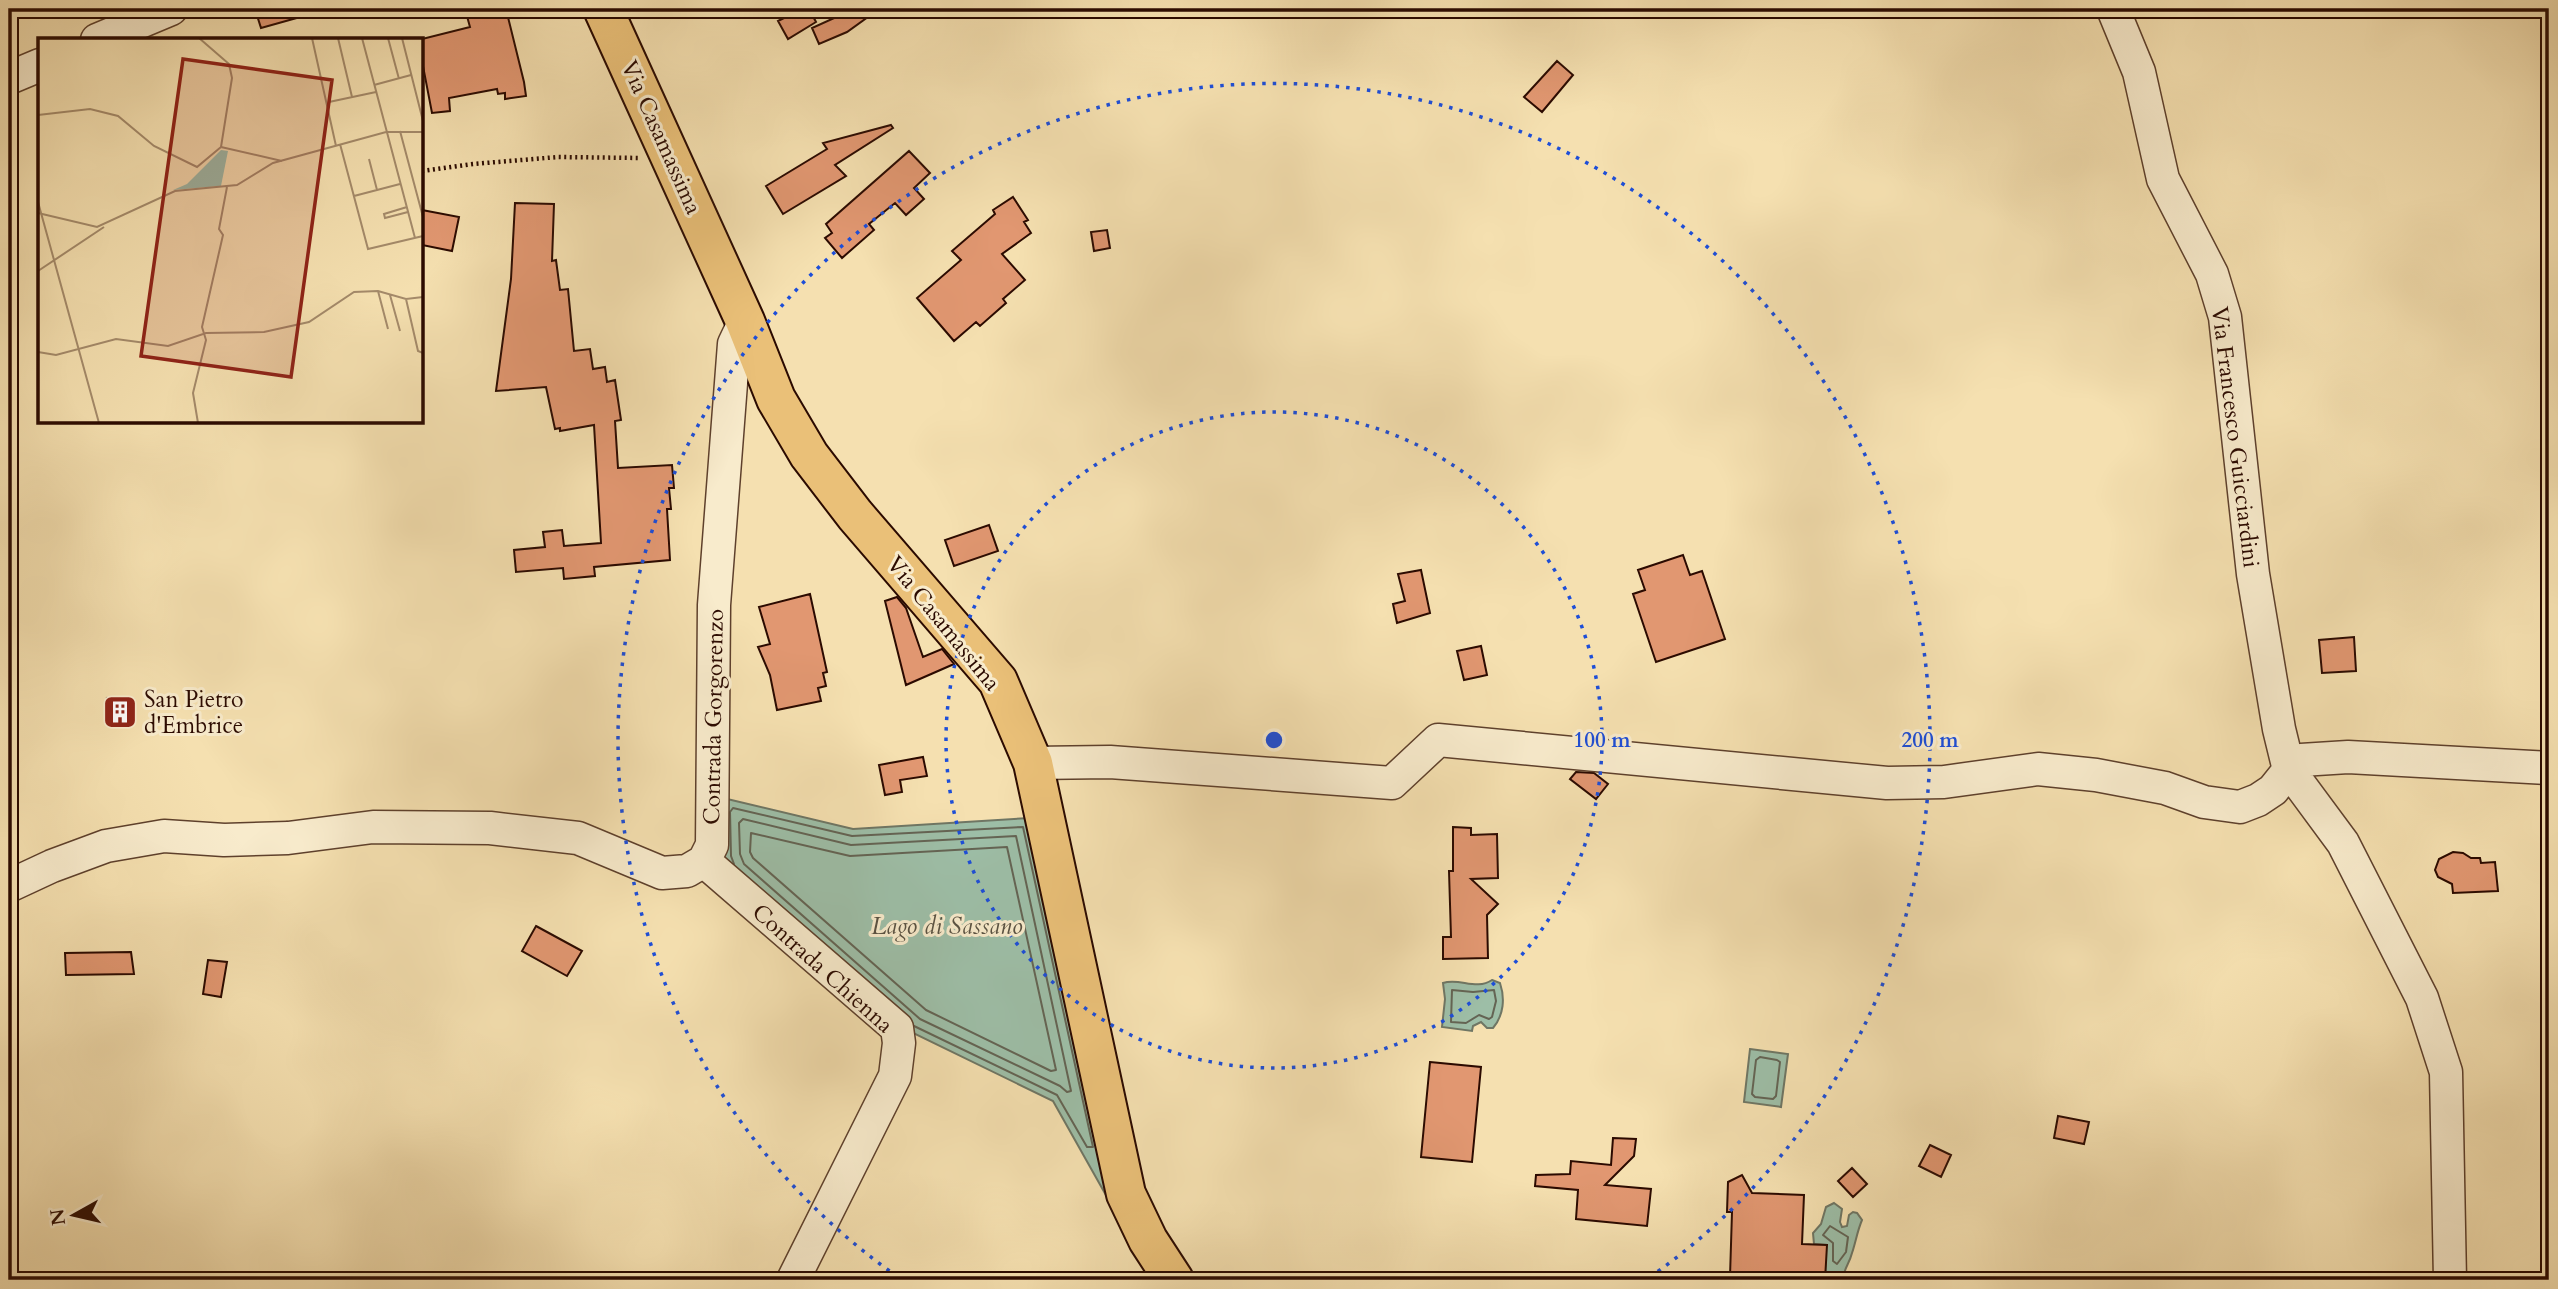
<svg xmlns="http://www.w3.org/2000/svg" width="2558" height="1289" viewBox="0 0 2558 1289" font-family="Cardo,serif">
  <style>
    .water { fill: #9dbea7; stroke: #6f7664; stroke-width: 2 }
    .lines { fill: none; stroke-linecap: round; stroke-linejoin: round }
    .shore { stroke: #646454; stroke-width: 2 }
    .building { fill: #e19771; stroke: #2b0a00; stroke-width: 2 }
    .minor-casing { stroke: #5e402c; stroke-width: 35 }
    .major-casing { stroke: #2b0a00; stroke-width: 42 }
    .path { stroke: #2b0a00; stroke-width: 4.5; stroke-dasharray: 2 3.5; stroke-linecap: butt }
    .minor { stroke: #f8ebcc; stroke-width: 32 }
    .major { stroke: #eac078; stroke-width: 38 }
    .ring { fill: none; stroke: #1d4ed8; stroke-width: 3.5; stroke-dasharray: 3.5 7 }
    .labels { text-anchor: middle; stroke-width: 6; stroke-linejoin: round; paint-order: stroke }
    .street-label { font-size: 23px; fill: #2b0a00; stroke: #f8ebcc }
    .poi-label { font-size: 23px; fill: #2b0a00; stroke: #f8ebcc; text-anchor: start }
    .water-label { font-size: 24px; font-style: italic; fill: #595243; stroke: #f8ebcc }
    .inset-road { fill: none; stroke: #a48a6a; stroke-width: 2 }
    .view { fill: #8f2418; fill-opacity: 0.15; stroke: #8f2418; stroke-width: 3.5 }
    .inset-edge { fill: none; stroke: #2b0a00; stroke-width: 3.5 }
    .centre { fill: #1d4ed8; stroke: #f8ebcc; stroke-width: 3.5 }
    .ring-label { font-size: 21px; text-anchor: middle; font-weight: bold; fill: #1d4ed8; stroke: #f8ebcc; stroke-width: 6; stroke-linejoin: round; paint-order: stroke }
  </style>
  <rect width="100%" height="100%" fill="#f5e0b0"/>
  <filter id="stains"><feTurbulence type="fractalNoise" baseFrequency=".00286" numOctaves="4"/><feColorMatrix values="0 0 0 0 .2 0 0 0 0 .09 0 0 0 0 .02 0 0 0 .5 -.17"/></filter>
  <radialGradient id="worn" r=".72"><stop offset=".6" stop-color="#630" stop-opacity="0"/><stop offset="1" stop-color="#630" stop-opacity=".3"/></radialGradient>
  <path class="water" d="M723,798L853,829L1029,818L1116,1213L1053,1101L911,1032L724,858Z
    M1492,980L1500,983C1505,998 1504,1015 1493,1028H1487L1481,1022L1473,1026L1472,1031L1442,1027L1445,999L1443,983C1459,977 1476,991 1492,980Z
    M1750,1049L1788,1054L1781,1107L1744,1102Z
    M1834,1203L1842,1209L1840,1222L1842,1227L1847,1226L1849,1215L1853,1212L1857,1213L1862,1220C1857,1232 1856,1241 1852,1253C1849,1265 1844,1267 1843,1280H1825L1826,1245L1814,1244L1813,1233L1821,1224L1826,1207Z"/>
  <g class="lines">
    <path class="shore" d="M743,819L851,845L1016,836L1071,1091L1067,1092L1060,1086L920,1019L744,864L740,854L739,823Z
      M751,833L850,856L1007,847L1056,1070L1051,1071L926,1010L753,858L750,852Z
      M734,864L731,856L730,812L733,808L852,836L1023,827L1093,1147H1087L1057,1095L914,1026
      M1452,990L1473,992L1494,990L1496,1001L1492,1017L1489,1019L1479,1015L1466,1023L1451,1022Z
      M1760,1057L1777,1060L1780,1062L1776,1096L1773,1099L1755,1097L1752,1094L1756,1060Z
      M1830,1226L1848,1237L1846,1252L1837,1264L1833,1261V1243L1823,1235Z"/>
  </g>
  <path class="building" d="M255,9H310L311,14L261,28Z
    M465,9H506L524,82L526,96L505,99V93L498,94L497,89L449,98L450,111L432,113L422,61V39L470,27Z
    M781,9H809L816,22L788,39L778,21L786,17Z
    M854,9H879L847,32L819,44L812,28Z
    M1557,61L1573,75L1542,112L1524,97Z
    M891,125L893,128L835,165L846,176L783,214L766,186L827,149L823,143Z
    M909,151L930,173L914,188L924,199L906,215L895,203L869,224L874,230L842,258L825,238L832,233L826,224Z
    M1013,197L1028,220L1024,222L1031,233L1002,254L1025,280L1003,299L1006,303L980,326L976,322L954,341L917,298L961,260L952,251L995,214L993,210Z
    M515,203L554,204L552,261L556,260L560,290L568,289L574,351L590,349L593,369L605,367L607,382L615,380L621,420L615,421L618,468L672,465L674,488H669L671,509H667L670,560L594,567L595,576L564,579L563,568L516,572L514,550L545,547L543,532L562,530L564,546L601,543L594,425L560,431V428L555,429L546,387L496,391L511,279Z
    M422,210L459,217L452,251L422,245Z
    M1107,230L1110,248L1094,251L1091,232Z
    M989,525L998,551L954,566L945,540Z
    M1683,555L1690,575L1702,571L1725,639L1656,662L1633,594L1645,590L1638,570Z
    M1421,570L1430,613L1397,623L1393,604L1405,601L1398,574Z
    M810,594L827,672L823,673L826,686L818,688L821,701L777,710L770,675L758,647L770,644L759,607Z
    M897,597L906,608L923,657L942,649L954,664L906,685L885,601Z
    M2354,637L2356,671L2322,673L2319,640Z
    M1481,646L1487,675L1464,680L1457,651Z
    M129,697L132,725L111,727L107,698Z
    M923,757L927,776L900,780L902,792L885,795L879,765Z
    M1576,772L1594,773L1608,784L1596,799L1570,779Z
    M1453,827L1471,828V835L1497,834L1498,878L1471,879L1498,904L1487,915L1488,958L1443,959V937H1451L1449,871H1453Z
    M2453,852L2463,853L2471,858H2480L2481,863L2495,862L2498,891L2453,893L2452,884L2438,877L2435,870L2439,859Z
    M536,926L582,951L567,976L522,951Z
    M131,952L134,974L66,975L65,953Z
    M208,960L227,962L221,997L203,994Z
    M1430,1062L1481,1067L1472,1162L1421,1157Z
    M2058,1116L2089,1122L2084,1144L2054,1138Z
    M1613,1138L1636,1139L1634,1156L1605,1185L1651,1189L1647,1226L1576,1219L1578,1190L1535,1186L1536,1175L1570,1174L1571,1161L1611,1165Z
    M1930,1145L1951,1155L1941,1177L1919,1166Z
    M1852,1168L1867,1184L1853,1197L1838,1181Z
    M1742,1175L1752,1193L1804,1195L1802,1244L1827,1245L1825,1280L1730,1277L1732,1212H1727L1728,1182Z"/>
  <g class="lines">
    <g class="minor-casing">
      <path id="minor" d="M2113,9L2139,72L2163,179L2212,274L2225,317L2253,574L2279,729L2289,770L2343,843L2422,998L2446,1072L2450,1280
        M97,40L171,9
        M9,78L40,65
        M1033,763L1110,762L1392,783L1438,740L1887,783L1944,782L2038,769L2096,775L2165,788L2204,802L2240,807L2258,800L2273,790L2289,770L2301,760L2348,757L2549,768
        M704,861L897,1028L899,1043L895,1076L793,1280
        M9,886L52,866L106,846L164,836L224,840L288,838L373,827L490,828L578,838L662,873L687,871L704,861L712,845L714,605L734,344L745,321"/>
    </g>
    <g class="major-casing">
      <path id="major" d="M603,9L745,321L776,399L809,455L855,515L998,681L1033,763L1126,1194L1148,1240L1174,1280"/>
    </g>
    <path class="path" d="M422,171L473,164L558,157L641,158"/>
    <use href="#minor" class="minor"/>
    <use href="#major" class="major"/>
  </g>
  <g class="ring">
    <circle cx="1274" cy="740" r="328"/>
    <path d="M898 1277A656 656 0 1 1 1650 1277"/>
  </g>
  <defs>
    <g id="building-square" transform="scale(1.75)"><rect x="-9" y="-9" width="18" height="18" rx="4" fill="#8f2418" stroke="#f8ebcc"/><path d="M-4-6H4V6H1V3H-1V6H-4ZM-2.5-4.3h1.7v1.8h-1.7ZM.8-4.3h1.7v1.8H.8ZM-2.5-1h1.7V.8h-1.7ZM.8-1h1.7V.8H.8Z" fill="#fff"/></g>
  </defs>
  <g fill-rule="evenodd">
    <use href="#building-square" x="120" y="712"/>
  </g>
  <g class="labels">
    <g class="street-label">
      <text transform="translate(662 137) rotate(66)" y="8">Via Casamassima</text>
      <text transform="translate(2236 437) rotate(83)" y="8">Via Francesco Guicciardini</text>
      <text transform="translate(944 623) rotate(51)" y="8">Via Casamassima</text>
      <text transform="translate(713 717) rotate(-89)" y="8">Contrada Gorgorenzo</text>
      <text transform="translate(823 968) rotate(42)" y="8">Contrada Chienna</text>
    </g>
    <g class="poi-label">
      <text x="144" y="707">San Pietro<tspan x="144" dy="26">d'Embrice</tspan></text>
    </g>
    <g class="water-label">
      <text x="947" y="934">Lago di Sassano</text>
    </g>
  </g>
  <g transform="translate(38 38)">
    <rect width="385" height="385" fill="#f5e0b0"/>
    <path d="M183,112L190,113L183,148L135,152L149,146Z" fill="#9dbea7"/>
    <path class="inset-road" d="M161,0L191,26L194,40L183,109M274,0L298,108M300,0L314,59M324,0L377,200M350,0L361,41M364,0L385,83M336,47L373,37M291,64L338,54M0,77L52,71L80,78L116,108L159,129L183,109M362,93L385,179M302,106L330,211L385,198M183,109L244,123M331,121L339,152M316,158L362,146M0,164L61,385M369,169L346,176L347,180L370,174M0,175L59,189L137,153L199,147L235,125L348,94H385M0,233L66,189M340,253L350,291M352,257L362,293M368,261L380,313L385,315M0,314L18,317L78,301L130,308L168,295L226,294L271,284L316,254L340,253L368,261L385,259M160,385L155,355L168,302L164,289L185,197L181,191L189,149"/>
    <path class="view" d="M145,21L294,42L253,339L103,318Z"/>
    <rect width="385" height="385" class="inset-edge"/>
  </g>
  <circle cx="1274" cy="740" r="10" class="centre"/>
  <g class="ring-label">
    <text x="1602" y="747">100 m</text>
    <text x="1930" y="747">200 m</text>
  </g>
  <rect width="2558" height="1289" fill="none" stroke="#f5e0b0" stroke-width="35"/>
  <rect x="10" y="10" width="2537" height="1268" fill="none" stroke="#2b0a00" stroke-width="3.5"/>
  <rect x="18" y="18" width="2523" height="1254" fill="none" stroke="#2b0a00" stroke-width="2"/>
  <g transform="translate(74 1215) rotate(262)" stroke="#f8ebcc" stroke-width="5" paint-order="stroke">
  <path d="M0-5L12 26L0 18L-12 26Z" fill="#2b0a00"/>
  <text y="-10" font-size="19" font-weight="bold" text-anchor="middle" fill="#2b0a00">N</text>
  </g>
  <rect width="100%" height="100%" filter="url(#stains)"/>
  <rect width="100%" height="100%" fill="url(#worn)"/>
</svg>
